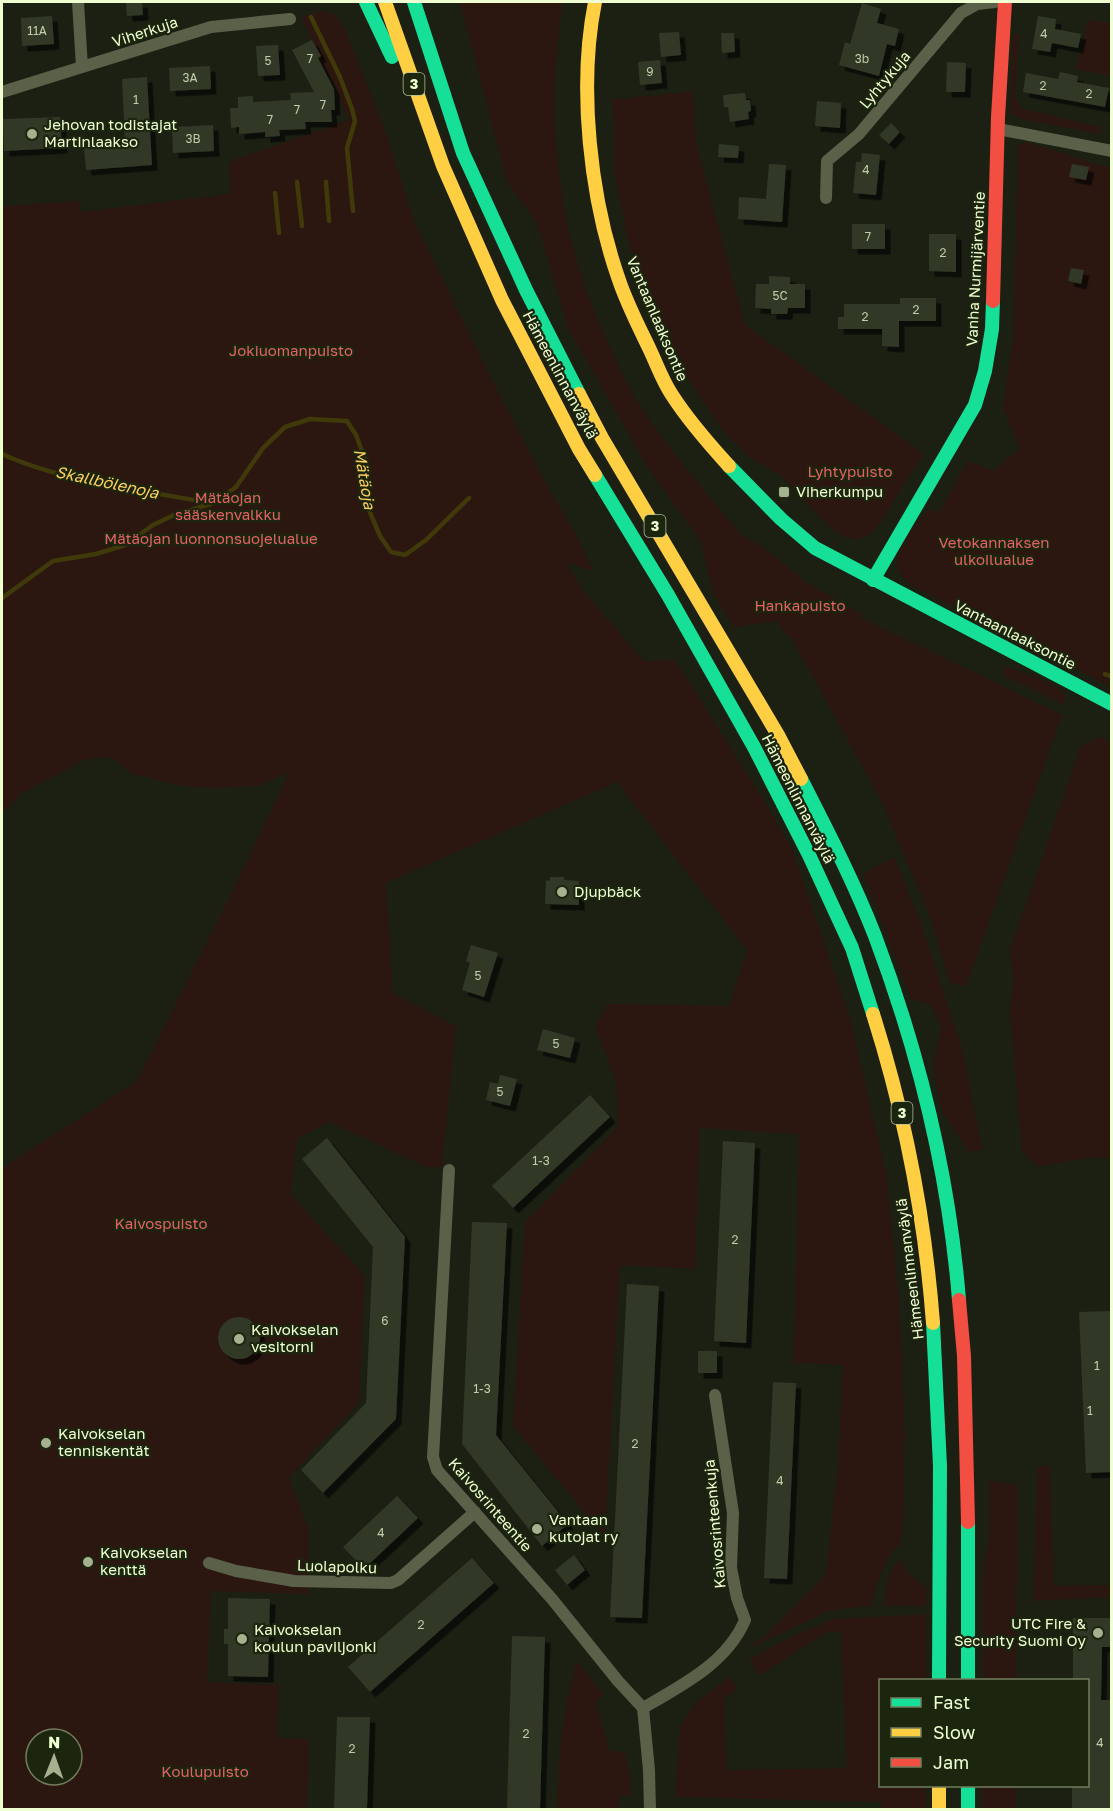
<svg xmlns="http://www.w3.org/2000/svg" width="1113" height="1811" viewBox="0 0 1113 1811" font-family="'Golos Text',sans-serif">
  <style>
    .green { fill: #2c1710; fill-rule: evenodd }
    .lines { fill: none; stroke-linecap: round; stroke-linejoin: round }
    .stream { stroke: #403909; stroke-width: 4.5 }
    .building { fill: #313828; filter: url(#shadow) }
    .street { stroke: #5a6148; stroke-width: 12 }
    .fast { stroke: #16e098; stroke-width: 14 }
    .slow { stroke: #ffcf43; stroke-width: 14 }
    .jam { stroke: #f24e42; stroke-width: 14 }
    .poi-dot { fill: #a5b18f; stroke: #1c250e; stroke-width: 2 }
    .labels { text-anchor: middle; stroke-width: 4.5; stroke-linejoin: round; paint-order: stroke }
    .number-label { font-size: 12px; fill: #c0cda8 }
    .shield { fill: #1c250e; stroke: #b0be97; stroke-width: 1.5 }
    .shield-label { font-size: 14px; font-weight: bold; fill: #f0ffd2 }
    .street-label { font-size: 15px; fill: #f0ffd2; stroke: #1c250e }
    .poi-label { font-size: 15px; fill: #f0ffd2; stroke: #1c250e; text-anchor: start }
    .park-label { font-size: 15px; fill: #e56166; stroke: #1c250e }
    .water-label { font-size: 16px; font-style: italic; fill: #ffcc60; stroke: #1c250e }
  </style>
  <defs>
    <filter id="shadow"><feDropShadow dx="5.5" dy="5.5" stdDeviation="0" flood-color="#0009"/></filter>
  </defs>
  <rect width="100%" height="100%" fill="#1b2013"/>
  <path class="green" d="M460,2H562C558,42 553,83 555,124C558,203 576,276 610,347C617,362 623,378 632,392C663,443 701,487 739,532L753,543L754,540L806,582L863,615L860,617L1062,715L966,987L950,983L930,917L880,798L789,634H785L778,621L734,627L712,591L701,542L647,466L568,328L538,226L507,181Z
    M317,12C334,11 335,14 344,27L383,125L415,223L489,374L545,482L577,536L594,572L566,562L583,591L644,661L675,660L765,802L793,851L851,1022L887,1178L899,1300L905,1431L903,1529L899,1544L888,1558L878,1581L871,1606L831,1610L745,1650L766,1635L826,1575L838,1465L843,1365L794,1363L799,1134L700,1128L695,1269L620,1265L605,1537L513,1426L525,1222L618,1127L616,1082L595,1025L608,1004L729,1006L747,950L617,782L386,883L393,994L456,1026L442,1167H427L329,1122L297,1138L291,1195L365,1276L359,1403L289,1477L309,1531L308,1594L211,1591L207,1682L278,1685L277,1738L309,1739L307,1809H2V1168L137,1081L229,898L290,771L259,786L209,788L175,785L131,773L110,757L84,760L21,794L2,814V206L79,201L80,212L230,194L229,162L349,120L302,18ZM36,1739H72V1775H36Z
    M1088,20L1111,23V76L1076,69Z
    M1013,34H1019L1015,98L1023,109L1102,127L1101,134L1024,120L1010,114Z
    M693,91L696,144L745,325L924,454L873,533L858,540L845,537L833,530L780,475L750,458L724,432L686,376L655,320L628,240L615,176L614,122L611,100Z
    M1027,142L1096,164L1111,167V687L911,585C879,562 910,531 928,510L939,512L968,461L993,471L1020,448L1003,408L1013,340L1018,144Z
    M1003,667C1019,670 1056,681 1065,695L1064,705L1002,675Z
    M1100,737L1112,743V1113L1109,1132H1111V1157L1083,1159L1037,1167L1022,1151L1010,1011L1013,980L1010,950L1081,745Z
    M894,857L921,924L961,1045L982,1149L969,1152L942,1111L933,1064L941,1029L931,1005L911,999L863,874Z
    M1050,1465L1054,1586L1111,1585V1597L1034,1601L1037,1467Z
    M989,1481L1017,1484C1018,1549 1016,1615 1016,1680H983V1574L989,1538Z
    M900,1559L905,1570L926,1588V1606H884C886,1588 887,1573 900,1559Z
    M926,1614V1680H880V1786H926V1809H882V1802L675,1797L680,1725L695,1704L729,1677L738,1689L724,1698L726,1770L847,1768L841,1632H827L759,1676L750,1659L795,1635L833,1619Z
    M577,1661L604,1695L595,1702L610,1751L625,1752L631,1781V1796H619V1809H557L560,1746L567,1700Z
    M982,1786H1016V1809H982Z"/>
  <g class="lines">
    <path class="stream" d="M311,17L340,77L352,109L355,121L347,148L353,211
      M297,182L302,226
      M326,182L329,221
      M275,193L279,233
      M2,454C63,482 145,491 212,503
      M2,598L53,561L96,554L125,545L153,525L174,515L214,503L236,487L263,448L285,427L310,419L347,421L356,435L365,459L369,510L380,536L391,552L405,555L426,540L469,498
      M1105,674L1112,677"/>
  </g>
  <path class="building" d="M126,2H142L143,15L127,16Z
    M862,3L881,9L877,23L899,29L895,46L887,44L879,76L839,65L845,42L850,44Z
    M52,16L54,44L22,46L21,18Z
    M1038,16L1056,19L1055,29L1081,34L1078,48L1052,43L1050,52L1032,49Z
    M679,32L681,55L661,57L659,33Z
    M721,33H734L735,52L722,53Z
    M312,40L321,56L318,58L334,89L335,110H331L332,122H305L306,129L279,130L280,136L265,137V132L239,134V127L231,128L230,108H238V97L253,96V102L291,100L290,93L314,92L292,50Z
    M278,45L280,75L258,76L256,46Z
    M660,60L662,83L640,85L638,62Z
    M947,62L966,63L965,92H946Z
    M210,66L211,89L170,91L169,68Z
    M1060,72L1078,76L1077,82L1109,88L1105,107L1023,92L1026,73L1058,79Z
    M147,77L152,165L86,170L84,146L125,143L122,79Z
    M745,93L746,100H750L751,111L748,112L749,119L730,122L728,107H724L723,95Z
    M817,101L841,103L840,128L815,126Z
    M60,117L62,148L4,151L3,119Z
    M891,123L900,132L889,144L879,135Z
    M213,125L214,151L173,153L172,127Z
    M719,144L739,146L738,158L718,157Z
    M862,153L880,155L876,195L853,193L856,162H861Z
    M769,164L786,165L782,222L738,219L739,197L766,199Z
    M1072,164L1089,167L1086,180L1069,177Z
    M852,224H885V249H852Z
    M929,234H956V272L929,271Z
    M1071,268L1084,270L1081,284L1068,281Z
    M769,276L790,277V284H805V308H788L787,314H771V309L755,308L756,284H769Z
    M900,298H936V321H899V347L882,346V329H838V317H844V304H900Z
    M550,877H564V880L579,881V905L545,904L546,880L550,881Z
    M471,945L498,953L484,997L462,990L470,963L466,961Z
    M543,1029L575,1038L570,1058L537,1050Z
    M500,1075L517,1079L510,1106L486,1100L490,1082L498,1084Z
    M590,1095L610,1117L513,1208L492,1186Z
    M327,1138L405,1237L396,1419L323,1493L301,1470L366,1403L373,1247L302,1159Z
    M723,1141L755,1143L746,1343L714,1341Z
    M472,1222L507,1223L496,1435L568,1524L542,1546L462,1444Z
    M627,1284L659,1286L642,1618L610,1617Z
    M1112,1311V1472L1086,1473L1079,1312Z
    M218 1338a21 21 0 1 1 42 0a21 21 0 1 1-42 0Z
    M698,1351H717V1373H698Z
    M773,1382L796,1383L787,1579L764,1578Z
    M397,1496L418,1518L364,1569L343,1547Z
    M574,1555L585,1570L567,1585L555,1570Z
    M472,1558L494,1583L370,1692L348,1667Z
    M228,1598L270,1599L268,1677L228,1676V1644H224V1629H228Z
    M1073,1618H1112V1647H1102L1101,1700H1112V1809H1072V1785H1088V1680H1073Z
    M512,1636L545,1637L540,1809H507Z
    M337,1717H370L367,1809H334Z"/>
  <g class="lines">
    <path class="street" d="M82,67L211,27L290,19
      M2,92L82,67L78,2
      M998,129L1112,151
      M826,198L827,161L859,134L961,13L977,4L995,2
      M449,1170L433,1457L437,1470L552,1599L618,1681L643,1708
      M209,1563L236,1571L294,1581L391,1583L398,1580L475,1512
      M643,1708C681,1686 727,1663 745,1620L737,1598L731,1568L733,1513L715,1395
      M643,1708L649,1770L650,1810"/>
    <path class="fast" d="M366,2L392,57
      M414,2L463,153L526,290L579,394
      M729,466L781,519L815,548L1112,704
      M595,475L668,595L754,747L809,855L852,948L873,1014
      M873,580L975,405L985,371L992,329L993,301
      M801,779C827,830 854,882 875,936C919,1053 949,1175 959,1300
      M933,1323L940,1466L939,1680
      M968,1522V1680
      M968,1786V1810"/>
    <path class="slow" d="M385,2L443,166L502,300L579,449L595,475
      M595,2C578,87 590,198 619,280C627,304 639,327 650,350C657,365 663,382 672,395C688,420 709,444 729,466
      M579,394L602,438L778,735L801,779
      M873,1014C905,1115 925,1217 933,1323
      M939,1786V1810"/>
    <path class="jam" d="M993,301L998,117L1005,2
      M959,1300L964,1356L968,1522"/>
  </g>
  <g class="poi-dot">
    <circle cx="32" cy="134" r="6"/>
    <rect x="778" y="486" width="12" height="12" rx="3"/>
    <circle cx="562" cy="892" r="6"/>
    <circle cx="239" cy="1339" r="6"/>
    <circle cx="46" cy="1443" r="6"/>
    <circle cx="537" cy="1529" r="6"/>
    <circle cx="88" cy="1562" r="6"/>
    <circle cx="1098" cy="1633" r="6"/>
    <circle cx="242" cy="1639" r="6"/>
  </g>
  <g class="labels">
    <g class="number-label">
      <text x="37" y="35">11A</text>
      <text x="1044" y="38">4</text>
      <text x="310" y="63">7</text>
      <text x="862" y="63">3b</text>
      <text x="268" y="65">5</text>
      <text x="650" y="76">9</text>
      <text x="190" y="82">3A</text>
      <text x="1043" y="90">2</text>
      <text x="1089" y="98">2</text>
      <text x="136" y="104">1</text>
      <text x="323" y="109">7</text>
      <text x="297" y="114">7</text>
      <text x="270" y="124">7</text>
      <text x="193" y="143">3B</text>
      <text x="866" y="174">4</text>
      <text x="868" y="241">7</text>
      <text x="943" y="257">2</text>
      <text x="780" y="300">5C</text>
      <text x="916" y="314">2</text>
      <text x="865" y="321">2</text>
      <text x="478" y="980">5</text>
      <text x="556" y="1048">5</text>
      <text x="500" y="1096">5</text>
      <text x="541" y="1165">1-3</text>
      <text x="735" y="1244">2</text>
      <text x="385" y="1325">6</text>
      <text x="1097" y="1370">1</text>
      <text x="482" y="1393">1-3</text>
      <text x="1090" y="1415">1</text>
      <text x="635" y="1448">2</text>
      <text x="780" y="1485">4</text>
      <text x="381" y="1537">4</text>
      <text x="421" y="1629">2</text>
      <text x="526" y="1738">2</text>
      <text x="1100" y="1747">4</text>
      <text x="352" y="1753">2</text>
    </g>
    <g class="shield">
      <rect x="403.5" y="73" width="21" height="22" rx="4.5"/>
      <rect x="644.5" y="515" width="21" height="22" rx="4.5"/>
      <rect x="891.5" y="1102" width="21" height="22" rx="4.5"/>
    </g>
    <g class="shield-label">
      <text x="414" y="89">3</text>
      <text x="655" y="531">3</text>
      <text x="902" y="1118">3</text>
    </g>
    <g class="street-label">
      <text transform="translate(145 32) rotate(-18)" y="5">Viherkuja</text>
      <text transform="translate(885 80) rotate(-50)" y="5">Lyhtykuja</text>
      <text transform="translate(976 269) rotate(-87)" y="5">Vanha Nurmijärventie</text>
      <text transform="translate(657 319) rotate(67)" y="5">Vantaanlaaksontie</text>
      <text transform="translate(560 375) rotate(62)" y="5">Hämeenlinnanväylä</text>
      <text transform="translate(1015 635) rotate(27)" y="5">Vantaanlaaksontie</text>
      <text transform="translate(798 799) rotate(63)" y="5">Hämeenlinnanväylä</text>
      <text transform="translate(910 1269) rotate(-97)" y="5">Hämeenlinnanväylä</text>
      <text transform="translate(490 1505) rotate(49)" y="5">Kaivosrinteentie</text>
      <text transform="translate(715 1524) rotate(-95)" y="5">Kaivosrinteenkuja</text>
      <text transform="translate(337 1567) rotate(2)" y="5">Luolapolku</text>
    </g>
    <g class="poi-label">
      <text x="44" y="130">Jehovan todistajat<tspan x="44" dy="17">Martinlaakso</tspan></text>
      <text x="796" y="497">Viherkumpu</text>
      <text x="574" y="897">Djupbäck</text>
      <text x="251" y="1335">Kaivokselan<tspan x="251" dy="17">vesitorni</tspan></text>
      <text x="58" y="1439">Kaivokselan<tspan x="58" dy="17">tenniskentät</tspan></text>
      <text x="549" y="1525">Vantaan<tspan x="549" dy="17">kutojat ry</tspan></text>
      <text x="100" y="1558">Kaivokselan<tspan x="100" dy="17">kenttä</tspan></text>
      <text x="1086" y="1629" text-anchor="end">UTC Fire &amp;<tspan x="1086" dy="17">Security Suomi Oy</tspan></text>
      <text x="254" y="1635">Kaivokselan<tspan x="254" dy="17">koulun paviljonki</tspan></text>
    </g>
    <g class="park-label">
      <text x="291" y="356">Jokiuomanpuisto</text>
      <text x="850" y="477">Lyhtypuisto</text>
      <text x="228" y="503">Mätäojan<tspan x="228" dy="17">sääskenvalkku</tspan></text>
      <text x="211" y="544">Mätäojan luonnonsuojelualue</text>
      <text x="994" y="548">Vetokannaksen<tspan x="994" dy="17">ulkoilualue</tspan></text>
      <text x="800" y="611">Hankapuisto</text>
      <text x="161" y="1229">Kaivospuisto</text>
      <text x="205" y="1777">Koulupuisto</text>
    </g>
    <g class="water-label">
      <text transform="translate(365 479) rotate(80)" y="6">Mätäoja</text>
      <text transform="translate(107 482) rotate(12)" y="6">Skallbölenoja</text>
    </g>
  </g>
  <rect width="1113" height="1811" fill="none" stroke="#f0ffd2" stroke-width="6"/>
  <rect x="879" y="1679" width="210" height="108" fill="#1c250e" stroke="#717c5c" stroke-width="1.5"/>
  <rect x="891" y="1698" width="30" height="9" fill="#16e098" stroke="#717c5c" stroke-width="1.5"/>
  <text x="933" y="1709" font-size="18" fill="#f0ffd2">Fast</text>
  <rect x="891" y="1728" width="30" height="9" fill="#ffcf43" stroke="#717c5c" stroke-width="1.5"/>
  <text x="933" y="1739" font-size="18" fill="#f0ffd2">Slow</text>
  <rect x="891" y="1758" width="30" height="9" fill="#f24e42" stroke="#717c5c" stroke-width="1.5"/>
  <text x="933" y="1769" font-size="18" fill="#f0ffd2">Jam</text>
  <g transform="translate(54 1757) rotate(1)"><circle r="28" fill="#1c250e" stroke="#717c5c" stroke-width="1.5"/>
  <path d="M0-4.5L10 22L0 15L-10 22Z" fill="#a5b18f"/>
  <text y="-9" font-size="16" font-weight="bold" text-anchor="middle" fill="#f0ffd2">N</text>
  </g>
</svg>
